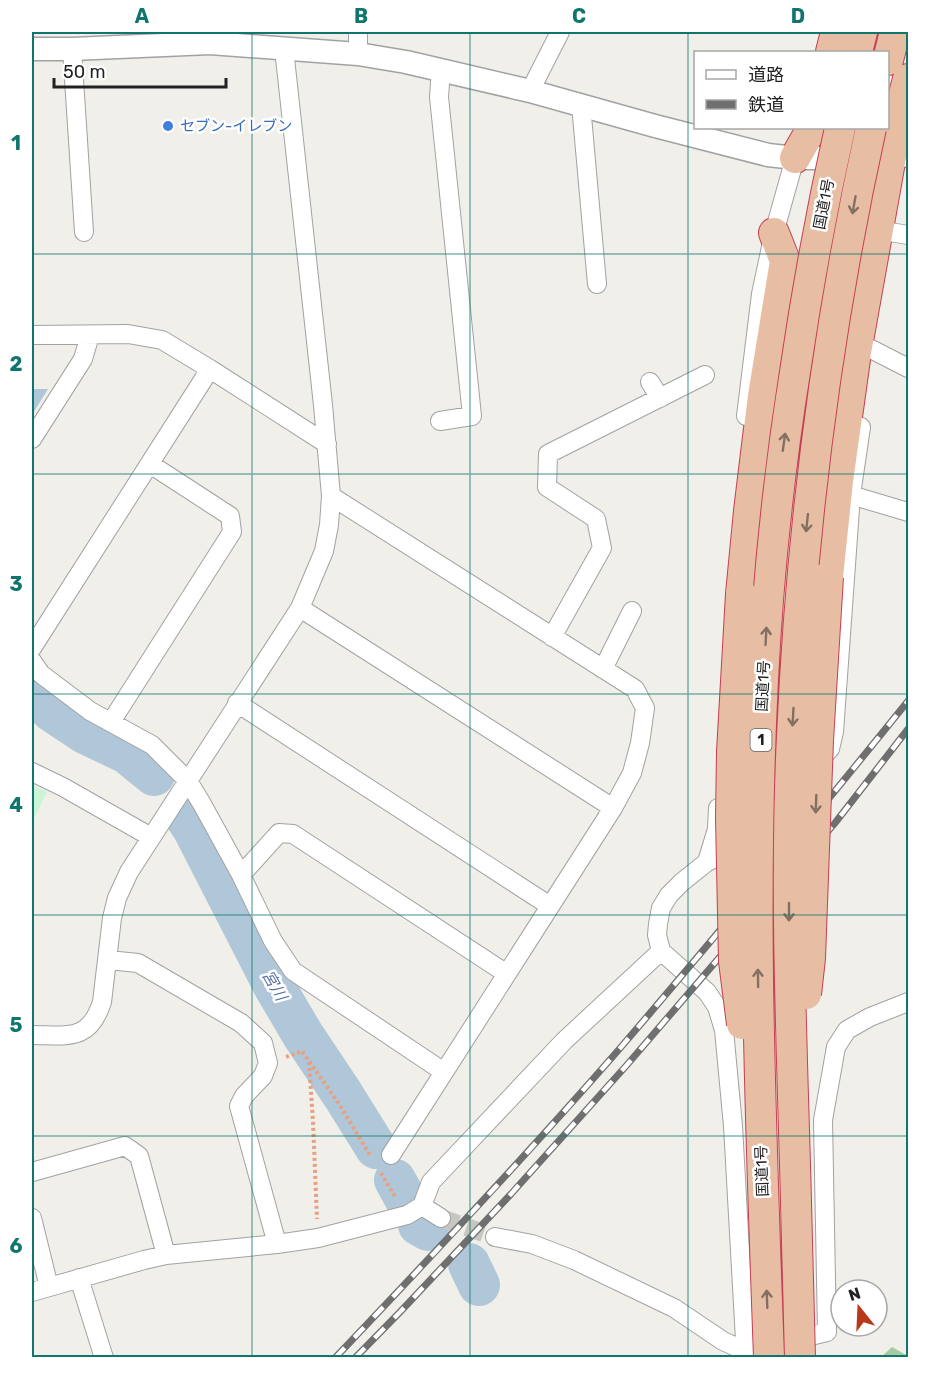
<svg xmlns="http://www.w3.org/2000/svg" width="940" height="1389" viewBox="0 0 940 1389" font-family="Rubik,'Noto Sans JP',sans-serif">
  <style>
    .forest { fill: #a7caa3 }
    .park { fill: #ccf4d7 }
    .water { fill: #afc7d8 }
    .lines { fill: none; stroke-linecap: round; stroke-linejoin: round }
    .river { stroke: #afc7d8; stroke-width: 42 }
    .minor-tunnel { stroke: #c7c6c1; stroke-width: 18; stroke-dasharray: 18 9; stroke-linecap: butt }
    .minor-casing { stroke: #a2a2a2; stroke-width: 20 }
    .tertiary-casing { stroke: #a2a2a2; stroke-width: 25 }
    .trunk-casing { stroke: #c63e52; stroke-width: 32 }
    .path { stroke: #e9a081; stroke-width: 4; stroke-dasharray: 3 3; stroke-linecap: butt }
    .minor { stroke: #fff; stroke-width: 18 }
    .tertiary { stroke: #fff; stroke-width: 22 }
    .trunk { stroke: #e7bea4; stroke-width: 30 }
    .rail-casing { stroke: #6f6f6f; stroke-width: 7 }
    .rail { stroke: #fff; stroke-width: 4.5; stroke-dasharray: 14; stroke-linecap: butt }
    .trunk-bridge-casing { stroke: #c63e52; stroke-width: 32; stroke-linecap: butt }
    .trunk-bridge { stroke: #e7bea4; stroke-width: 30 }
    .oneway { stroke: #847062 }
    .grid { fill: none; stroke: #0f766e; stroke-width: 1.5; stroke-opacity: 0.55 }
    .shop-dot { fill: #3f7fe0; stroke: #fff; stroke-width: 2 }
    .labels { text-anchor: middle; stroke-width: 5; stroke-linejoin: round; paint-order: stroke }
    .shield { fill: #fff; stroke: #646464; stroke-width: 1.5 }
    .shield-label { font-size: 14px; font-weight: bold; fill: #212121 }
    .shop-label { font-size: 15px; fill: #366cbe; stroke: #fff; text-anchor: start }
    .street-label { font-size: 15px; fill: #212121; stroke: #fff }
    .water-label { font-size: 16px; font-style: italic; fill: #5870a6; stroke: #fff }
    .neatline { fill: none; stroke: #0f766e; stroke-width: 2 }
    .grid-label { font-size: 20px; text-anchor: middle; font-weight: bold; fill: #0f766e }
  </style>
  <rect width="100%" height="100%" fill="#f0efe9"/>
  <path class="forest" d="M892,1347L908,1356V1357H881Z"/>
  <path class="park" d="M32,785L47,792L32,822Z"/>
  <path class="water" d="M32,389H48L32,415Z"/>
  <g class="lines">
    <path class="river" d="M32,692L52,711L85,733L127,753L154,775
      M185,816L193,828L273,984L303,1035L343,1095L376,1148
      M395,1180L406,1200
      M419,1225L428,1230
      M469,1264L479,1285"/>
    <path class="minor-tunnel" d="M441,1218L495,1237"/>
    <g class="minor-casing">
      <path id="minor" d="M358,32V54
        M72,49L84,232
        M530,91L560,32
        M581,105L597,284
        M890,232L908,235
        M32,335L128,334L162,340L210,369L327,444
        M871,349L908,368
        M650,382L660,398
        M746,416L761,294L774,233L795,158
        M440,421L472,416L439,97L441,69
        M32,439L83,359L90,335
        M851,495L908,512
        M331,496L635,689L645,708L640,743L632,773L613,808L391,1155
        M300,608L613,808
        M552,637L602,548L596,519L547,487L548,454L705,375
        M32,648L210,369
        M32,661L41,674L90,711L152,745L188,781L202,804L241,875L273,941L293,971L444,1072
        M603,669L632,611
        M237,703L550,906
        M111,722L232,532L230,516L150,464
        M822,757L830,749L834,732L851,495L861,427
        M32,772L63,787L151,837
        M735,840L719,856L707,862L682,882L669,895L661,908L658,924L657,935L661,951L707,992L717,1007L724,1030L733,1126L746,1358
        M707,862L717,829L718,808
        M241,875L279,833L293,834L507,974
        M108,960L138,963L241,1023L263,1043L268,1063L263,1076L244,1096L239,1106L277,1244
        M32,1035C68,1035 89,1042 102,1002L112,918L117,898L129,872L300,608L324,551L329,525L331,496L323,405L284,49
        M32,1172L125,1146L139,1156L166,1255
        M422,1206L441,1218
        M32,1218L49,1287
        M495,1237L532,1244L574,1260L674,1308L723,1341L745,1351L755,1349
        M79,1278L104,1358
        M32,1292L144,1260L166,1255L277,1244L318,1238L407,1215L422,1206L431,1182L564,1041L661,951
        M790,1341L827,1332L823,1120L836,1047L847,1030L870,1017L908,1002"/>
    </g>
    <g class="tertiary-casing">
      <path id="tertiary" d="M32,49H72L210,43L358,54L406,62L530,91L655,126L768,155L795,158H891L908,155"/>
    </g>
    <g class="trunk-casing">
      <path id="trunk" d="M831,52L836,32
        M857,52L862,32
        M888,60L895,32
        M795,158L812,128
        M828,577L838,481L856,352L898,117L908,79
        M741,594L749,511L763,396L785,261L774,233"/>
    </g>
    <path class="path" d="M286,1057L302,1051L339,1104L371,1157
      M309,1062L313,1121L317,1219
      M381,1173L396,1198"/>
    <use href="#minor" class="minor"/>
    <use href="#tertiary" class="tertiary"/>
    <use href="#trunk" class="trunk"/>
    <g class="rail-casing">
      <path id="rail" d="M335,1358C430,1258 524,1158 615,1054C715,938 812,820 908,701
        M355,1358L401,1311L511,1194L626,1066L835,823L908,729"/>
    </g>
    <use href="#rail" class="rail"/>
    <g class="trunk-bridge-casing">
      <path id="trunk-bridge" d="M741,594L732,752L731,818L734,961L742,1024
        M806,994L810,958L818,740L828,577
        M769,1358C760,1106 749,852 768,600C774,524 783,447 795,372C807,290 822,208 840,128
        M800,1358C798,1293 797,1229 795,1165C791,1022 785,879 792,736C801,532 827,328 871,128"/>
    </g>
    <use href="#trunk-bridge" class="trunk-bridge"/>
  </g>
  <defs><path id="oneway-shaft" d="M-6 0H5M1.5-3L5.5 0L1.5 3" fill="none" stroke-width="1.6" stroke-linecap="round" stroke-linejoin="round" transform="scale(1.5)"/></defs>
  <g class="oneway">
    <use href="#oneway-shaft" transform="translate(854 205) rotate(100)"/>
    <use href="#oneway-shaft" transform="translate(784 442) rotate(-82)"/>
    <use href="#oneway-shaft" transform="translate(807 523) rotate(96)"/>
    <use href="#oneway-shaft" transform="translate(766 636) rotate(-87)"/>
    <use href="#oneway-shaft" transform="translate(793 717) rotate(93)"/>
    <use href="#oneway-shaft" transform="translate(816 804) rotate(92)"/>
    <use href="#oneway-shaft" transform="translate(789 912) rotate(90)"/>
    <use href="#oneway-shaft" transform="translate(758 978) rotate(-91)"/>
    <use href="#oneway-shaft" transform="translate(767 1299) rotate(-92)"/>
  </g>
  <path class="grid" d="M252,32V1358M470,32V1358M688,32V1358M32,254H908M32,474H908M32,694H908M32,915H908M32,1136H908"/>
  <circle class="shop-dot" cx="168" cy="126" r="6"/>
  <g class="labels">
    <rect class="shield" x="750.5" y="729" width="21" height="22" rx="4.5"/>
    <g class="shield-label">
      <text x="761" y="745">1</text>
    </g>
    <g class="shop-label">
      <text x="180" y="131">セブン-イレブン</text>
    </g>
    <g class="street-label">
      <text transform="translate(824 204) rotate(-79)" y="5">国道1号</text>
      <text transform="translate(763 686) rotate(-87)" y="5">国道1号</text>
      <text transform="translate(762 1171) rotate(-92)" y="5">国道1号</text>
    </g>
    <g class="water-label">
      <text transform="translate(275 985) rotate(60)" y="6">宮川</text>
    </g>
  </g>
  <rect width="940" height="1389" fill="none" stroke="#ffffff" stroke-width="66"/>
  <rect x="694" y="51" width="195" height="78" fill="#ffffff" stroke="#a6a6a6" stroke-width="1.5"/>
  <rect x="706" y="70" width="30" height="9" fill="#ffffff" stroke="#a6a6a6" stroke-width="1.5"/>
  <text x="748" y="81" font-size="18" fill="#212121">道路</text>
  <rect x="706" y="100" width="30" height="9" fill="#6f6f6f" stroke="#a6a6a6" stroke-width="1.5"/>
  <text x="748" y="111" font-size="18" fill="#212121">鉄道</text>
  <g transform="translate(859 1308) rotate(342)"><circle r="28" fill="#ffffff" stroke="#a6a6a6" stroke-width="1.5"/>
  <path d="M0-4.5L10 22L0 15L-10 22Z" fill="#b93819"/>
  <text y="-9" font-size="16" font-weight="bold" text-anchor="middle" fill="#212121">N</text>
  </g>
  <path d="M54 78v9h172v-9" fill="none" stroke="#212121" stroke-width="3"/>
  <text x="63" y="78" font-size="18" fill="#212121" stroke="#ffffff" stroke-width="4.5" paint-order="stroke">50 m</text>
  <rect x="33" y="33" width="874" height="1323" class="neatline"/>
  <g class="grid-label">
    <text x="142" y="23">A</text>
    <text x="361" y="23">B</text>
    <text x="579" y="23">C</text>
    <text x="798" y="23">D</text>
    <text x="16" y="150">1</text>
    <text x="16" y="371">2</text>
    <text x="16" y="591">3</text>
    <text x="16" y="812">4</text>
    <text x="16" y="1032">5</text>
    <text x="16" y="1253">6</text>
  </g>
</svg>
